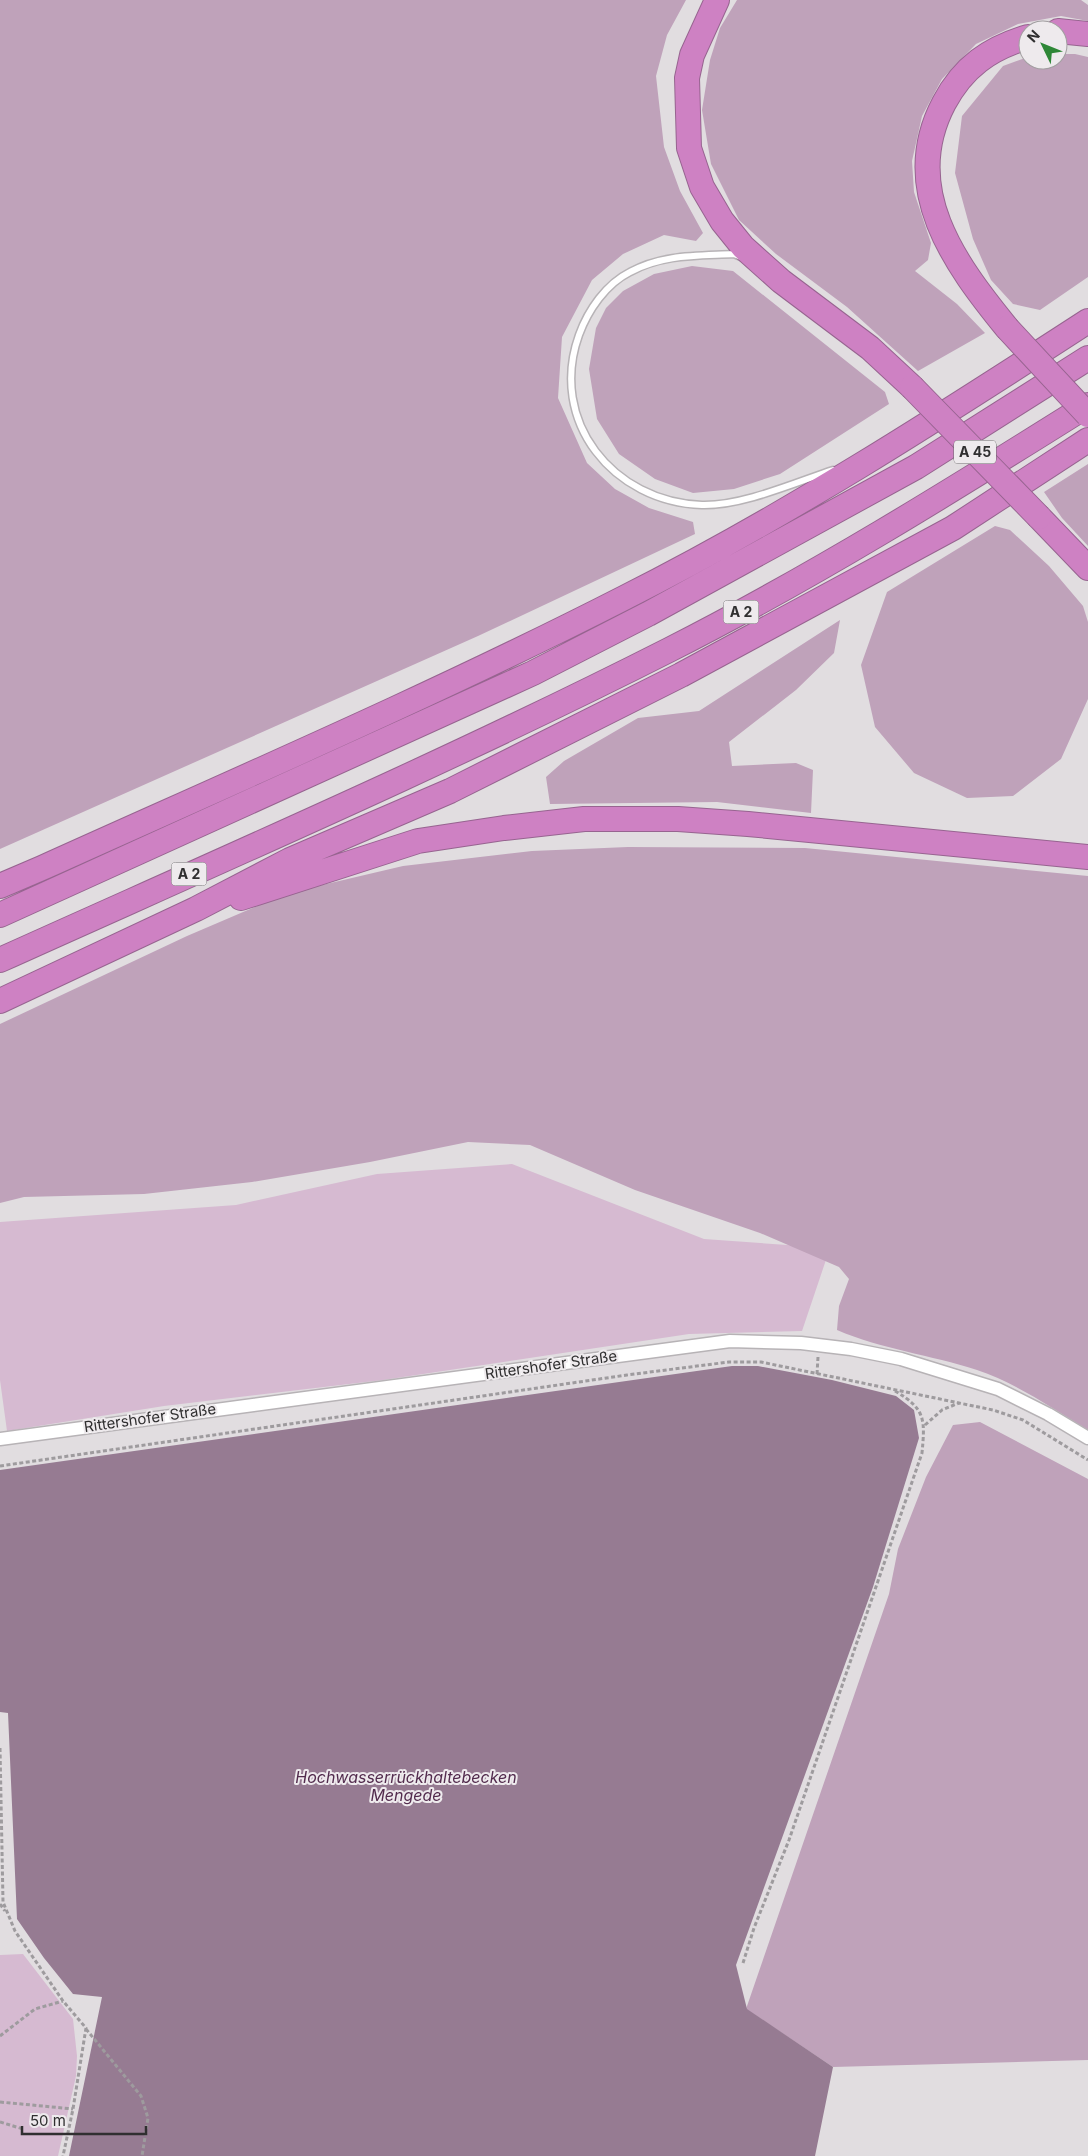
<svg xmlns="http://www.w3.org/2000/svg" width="1088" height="2156" viewBox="0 0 1088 2156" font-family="Inter,sans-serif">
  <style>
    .green { fill: #d6bad1 }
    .forest { fill: #bfa2ba }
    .water { fill: #967b92 }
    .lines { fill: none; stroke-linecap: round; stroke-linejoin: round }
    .service-casing { stroke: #b7b3b6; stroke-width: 9 }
    .minor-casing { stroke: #b7b3b6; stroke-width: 15 }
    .motorway-casing { stroke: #976490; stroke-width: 26 }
    .path { stroke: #9e9b9e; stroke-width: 3; stroke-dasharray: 4 2.5; stroke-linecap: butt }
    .service { stroke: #fff; stroke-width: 6 }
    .minor { stroke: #fff; stroke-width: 12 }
    .motorway { stroke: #ce81c3; stroke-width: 24 }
    .motorway-bridge-casing { stroke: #976490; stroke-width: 26; stroke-linecap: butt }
    .motorway-bridge { stroke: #ce81c3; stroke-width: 24 }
    .labels { text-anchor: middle; stroke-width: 4; stroke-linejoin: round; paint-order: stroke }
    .shield { fill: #eeeaed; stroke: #696769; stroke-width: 1 }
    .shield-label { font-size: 14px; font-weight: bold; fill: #302f30 }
    .street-label { font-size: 15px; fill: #302f30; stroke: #eeeaed }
    .water-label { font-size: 16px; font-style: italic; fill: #532c4e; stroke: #eeeaed }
  </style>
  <rect width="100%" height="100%" fill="#e1dde0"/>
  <path class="green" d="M512,1164L704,1239L830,1248L802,1331L689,1334L383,1380L164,1406L7,1431L0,1380V1222L236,1205L377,1174Z
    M23,1954L73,2019L77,2056L76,2076L58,2156H0V1955Z"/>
  <path class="forest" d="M0,0H686L667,35L656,76L664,147L680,191L703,233L696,241L664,235L623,254L592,280L562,337L558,398L587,463L615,489L649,508L693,522L695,534L478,636L0,849Z
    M737,0H1081L1088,5V21L1061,16L1018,24L976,44L942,79L922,116L912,161L914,192L931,243L928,260L915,271L957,304L985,333L918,371L847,307L776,254L739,220L711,164L702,110L710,60L720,28Z
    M1058,54H1075L1088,57V277L1040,310L1013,304L991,280L973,239L955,173L962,116L1003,66L1028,57V60H1058Z
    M692,266L733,271L885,392L889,404L780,474L734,489L693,493L655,479L619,454L597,419L589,369L596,328L606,308L623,291L654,274Z
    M1088,464V546L1062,518L1044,492Z
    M995,526L1010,530L1049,566L1083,606L1088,622V699L1061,759L1013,796L967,798L914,773L875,727L861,665L887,592Z
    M840,620L834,653L796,690L729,742L732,766L796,763L813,770L811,813L717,802L550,804L546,777L564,761L638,718L699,711Z
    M628,847L805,848L1088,876V1430C1052,1408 1016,1383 977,1370C931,1355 881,1349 837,1330L839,1306L849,1279L839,1267L760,1233L635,1190L530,1145L468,1142L370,1162L252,1182L144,1194L24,1197L0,1203V1024L187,936L288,893L403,866L532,851Z
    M980,1422L1088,1479V2060L833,2067L746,2009L889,1594L898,1549L926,1477L953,1425Z"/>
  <path class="water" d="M732,1366H758L832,1380L896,1396L914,1410L919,1438L873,1587L736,1965L747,2009L833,2067L815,2156H69L102,1997L73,1994L44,1958L17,1919L8,1713L0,1712V1470Z"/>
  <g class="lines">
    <g class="service-casing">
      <path id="service" d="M741,257L734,254C698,256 663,254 630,272C606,284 588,310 579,335C548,421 613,502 702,505C742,506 794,483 833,470"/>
    </g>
    <g class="minor-casing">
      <path id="minor" d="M0,1439L730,1341L801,1343L851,1349L901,1359L998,1389L1048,1414L1088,1438"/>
    </g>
    <g class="motorway-casing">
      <path id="motorway" d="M717,0L692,55L687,78L689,148L702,187L722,221L743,247L781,281L870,348L912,387
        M1058,31L1088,34
        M1007,328C954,263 899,188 944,103C963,67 990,48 1028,37
        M1039,517L1088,568
        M0,886L42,868C237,780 434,695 624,598C785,517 937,419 1088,321
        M241,898L418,841L504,828L584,819H678L748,824L1088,857
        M0,915L533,673L648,614L916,467L1088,358
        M0,960C224,859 450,761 669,650C813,577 951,491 1088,405
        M0,1001L196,909L290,860L450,791L681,675L953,528L1088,440"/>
    </g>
    <path class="path" d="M817,1374L818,1357
      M925,1425L942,1410L959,1403
      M0,1466L627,1375L729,1362H761L993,1410L1023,1420L1088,1460
      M0,1748L3,1902L15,1931L63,2001L86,2028L73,2109L63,2156
      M0,1904L5,1911
      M743,1963L754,1928L789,1840L922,1453C925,1420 926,1409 895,1391
      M86,2029L141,2096L148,2118L142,2156
      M0,2036L35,2009L63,2001
      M0,2102L73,2109
      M0,2122L23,2129"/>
    <use href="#service" class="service"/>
    <use href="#minor" class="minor"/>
    <use href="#motorway" class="motorway"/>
    <g class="motorway-bridge-casing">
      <path id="motorway-bridge" d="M1007,328L1088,415
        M912,387L1039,517"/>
    </g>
    <use href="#motorway-bridge" class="motorway-bridge"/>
  </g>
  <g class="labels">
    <g class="shield">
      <rect x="954" y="440.5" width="42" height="23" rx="4"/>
      <rect x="723.5" y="600.5" width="35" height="23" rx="4"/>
      <rect x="171.5" y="862.5" width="35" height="23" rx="4"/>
    </g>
    <g class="shield-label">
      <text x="975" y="457">A 45</text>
      <text x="741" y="617">A 2</text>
      <text x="189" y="879">A 2</text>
    </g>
    <g class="street-label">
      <text transform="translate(551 1365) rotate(-8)" y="5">Rittershofer Straße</text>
      <text transform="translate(150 1418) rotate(-8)" y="5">Rittershofer Straße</text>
    </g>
    <g class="water-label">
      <text x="406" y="1783">Hochwasserrückhaltebecken<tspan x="406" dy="18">Mengede</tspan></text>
    </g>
  </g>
  <g transform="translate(1043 45) rotate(313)"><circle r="24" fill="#eeeaed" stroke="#a29fa1"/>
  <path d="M0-4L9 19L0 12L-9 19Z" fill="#2e8737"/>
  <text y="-8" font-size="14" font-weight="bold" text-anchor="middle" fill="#302f30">N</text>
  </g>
  <path d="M22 2126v8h124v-8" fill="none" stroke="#302f30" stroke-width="2.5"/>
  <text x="30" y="2126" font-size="15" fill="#302f30" stroke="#eeeaed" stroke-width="4" paint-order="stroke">50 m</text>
</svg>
